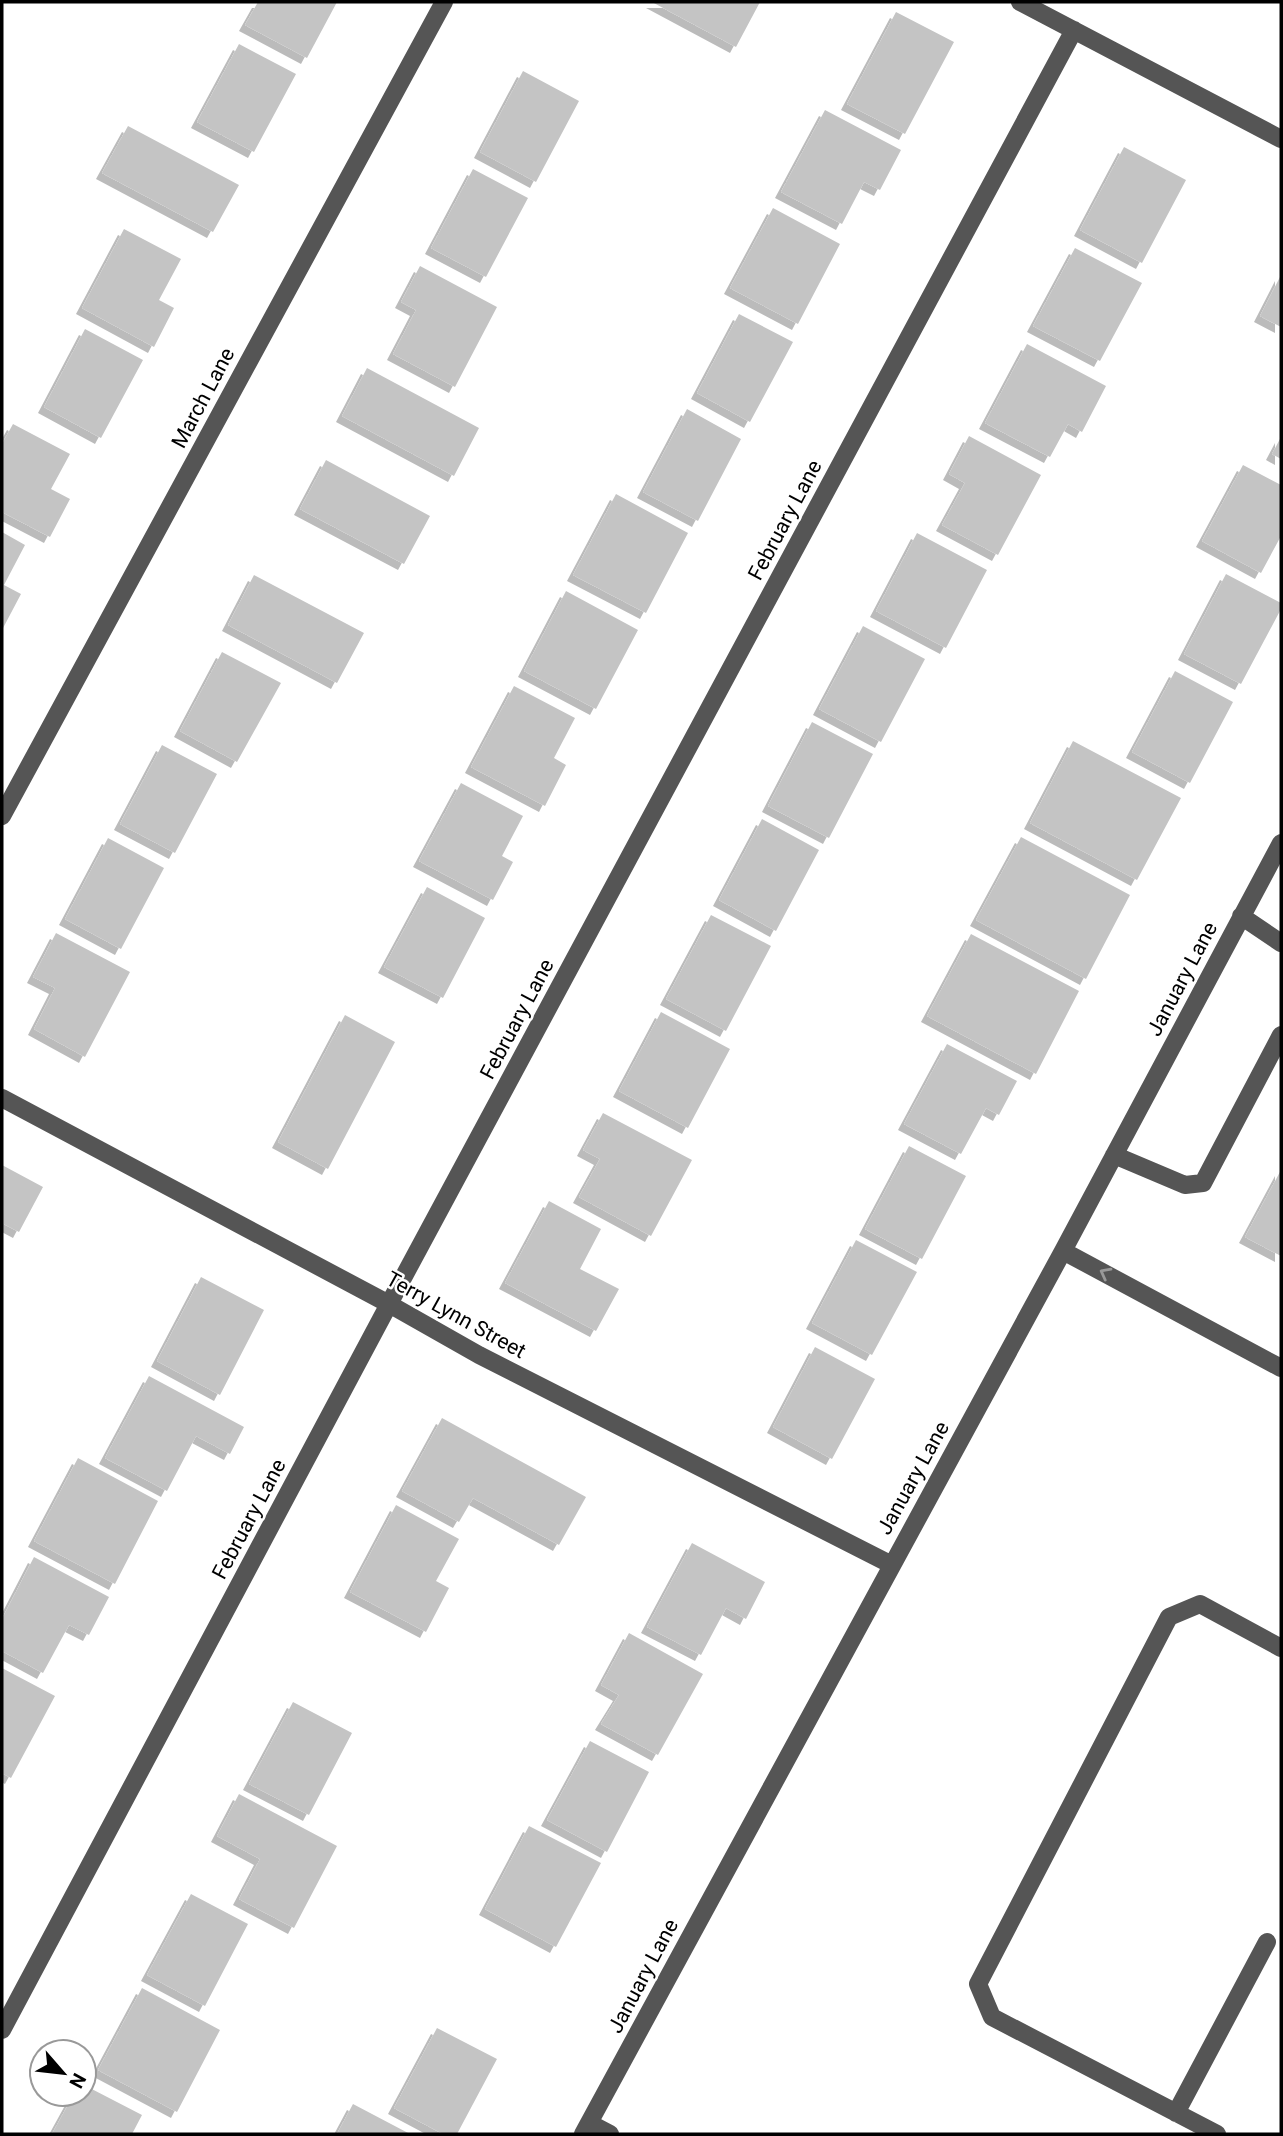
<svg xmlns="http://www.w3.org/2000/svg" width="1283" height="2136" viewBox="0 0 1283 2136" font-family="Roboto,sans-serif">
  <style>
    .building { fill: #c4c4c4; filter: url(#shadow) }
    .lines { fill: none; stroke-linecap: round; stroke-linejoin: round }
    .minor { stroke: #555; stroke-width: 18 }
    .oneway { stroke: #999 }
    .labels { text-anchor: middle; stroke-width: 5; stroke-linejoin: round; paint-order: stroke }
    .street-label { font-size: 21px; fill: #000; stroke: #fff }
  </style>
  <defs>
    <filter id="shadow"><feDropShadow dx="-6" dy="6" stdDeviation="0" flood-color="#0004"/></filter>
  </defs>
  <rect width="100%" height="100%" fill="#fff"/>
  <path class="building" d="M258,2H337L307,58L245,25Z
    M652,2H760L736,47Z
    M896,12L954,42L905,134L847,104Z
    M239,44L296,74L254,152L197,122Z
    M523,71L579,101L536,182L480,152Z
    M825,110L901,150L880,190L864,182L842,224L781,192Z
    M128,126L239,185L213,232L102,173Z
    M1124,147L1186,180L1142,263L1080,230Z
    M473,169L528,198L486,277L431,248Z
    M773,208L840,244L798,324L730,288Z
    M124,229L181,259L159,300L174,308L154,347L82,308Z
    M1075,248L1142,283L1100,361L1033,326Z
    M420,266L497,307L455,387L393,354L416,310L401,302Z
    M1281,275V327L1260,316Z
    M739,314L793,342L750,422L697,393Z
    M85,329L143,360L101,438L44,407Z
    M1027,344L1106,386L1082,432L1068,424L1050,457L985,423Z
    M367,368L479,428L454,476L342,416Z
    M687,409L741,439L698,521L643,492Z
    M13,424L70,454L51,489L70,499L50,537L2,512V444Z
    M969,436L1041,475L998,555L942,525L965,483L949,474Z
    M1281,437V459L1272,454Z
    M326,460L430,516L404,564L300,509Z
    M1243,465L1281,485V536L1261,573L1202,541Z
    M616,494L688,533L646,613L573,575Z
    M2,532L25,545L4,585L21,594L2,630Z
    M917,533L987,570L946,648L876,611Z
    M1226,574L1281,603V609L1241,684L1184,654Z
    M254,575L364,633L337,683L228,625Z
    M566,591L638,630L596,709L524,671Z
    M863,626L925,659L881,742L819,709Z
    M222,652L281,683L237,762L180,731Z
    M1175,671L1233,702L1190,783L1132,752Z
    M514,686L575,718L554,758L566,765L545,806L471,767Z
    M812,722L873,754L829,838L768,806Z
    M1073,741L1181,798L1137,880L1030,823Z
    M162,745L217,774L175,853L120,824Z
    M461,783L523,816L502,856L513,862L493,900L419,861Z
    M762,819L819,850L776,931L719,900Z
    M1021,837L1130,895L1086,979L976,920Z
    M108,838L164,868L121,949L65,919Z
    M427,887L485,918L443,998L384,967Z
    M711,915L771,946L726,1031L666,999Z
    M56,933L130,972L85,1057L34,1029L55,988L33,977Z
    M971,934L1079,991L1036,1074L927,1016Z
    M661,1012L730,1049L688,1128L619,1091Z
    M345,1015L395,1042L328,1169L278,1142Z
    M947,1044L1017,1081L999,1115L986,1108L961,1154L904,1124Z
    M603,1113L692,1160L651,1236L579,1197L600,1159L583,1150Z
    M909,1146L966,1176L922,1259L865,1229Z
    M2,1165L43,1187L19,1232L2,1223Z
    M1281,1170V1256L1245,1237Z
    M549,1201L601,1229L580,1269L619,1289L596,1331L505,1283Z
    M856,1240L917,1272L872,1355L812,1323Z
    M201,1277L264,1310L220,1395L157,1361Z
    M815,1347L875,1379L832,1459L773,1427Z
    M149,1376L244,1427L230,1454L196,1436L167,1491L105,1458Z
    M442,1418L586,1497L559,1545L473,1498L459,1522L402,1491Z
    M78,1458L158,1501L115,1584L34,1541Z
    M396,1505L459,1539L436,1581L449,1588L426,1632L350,1592Z
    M692,1543L765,1582L746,1619L726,1608L701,1655L647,1627Z
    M34,1557L109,1597L89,1635L69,1625L43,1673L2,1651V1619Z
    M629,1633L703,1674L658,1755L601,1724L619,1695L601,1685Z
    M2,1668L55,1696L11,1778L2,1773Z
    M293,1702L352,1733L309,1815L249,1784Z
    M590,1741L649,1772L607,1852L547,1820Z
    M239,1794L337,1846L294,1928L239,1899L260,1859L217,1836Z
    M529,1826L601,1863L556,1947L485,1909Z
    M191,1894L248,1924L205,2006L147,1975Z
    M142,1988L220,2030L177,2112L98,2070Z
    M437,2028L497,2059L457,2134H443L394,2108Z
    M84,2085L142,2115L132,2134H52L74,2094H84Z
    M353,2104L410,2134H337Z"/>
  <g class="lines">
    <path class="minor" d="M1020,2L1281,139
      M2,816L444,2
      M1241,916L1281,943
      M2,1098L389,1304L479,1355L892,1565
      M1114,1155L1185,1185L1203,1183L1281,1035
      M1063,1251L1281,1368
      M2,2030L389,1304L1074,30
      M1176,2113L1267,1942
      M589,2123L610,2134
      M583,2134L1063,1251L1281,843
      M1217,2134L992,2017L978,1984L1169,1617L1200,1604L1281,1648"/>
  </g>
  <defs><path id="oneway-chevron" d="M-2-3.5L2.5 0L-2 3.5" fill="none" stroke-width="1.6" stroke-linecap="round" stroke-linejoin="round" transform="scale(1.75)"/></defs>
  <use class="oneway" href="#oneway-chevron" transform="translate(1105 1273) rotate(-152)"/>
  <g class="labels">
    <g class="street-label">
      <text transform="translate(203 398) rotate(-62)" y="7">March Lane</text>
      <text transform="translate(785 520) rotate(-62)" y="7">February Lane</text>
      <text transform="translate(1182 979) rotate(-62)" y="7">January Lane</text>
      <text transform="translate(517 1019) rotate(-62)" y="7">February Lane</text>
      <text transform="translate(456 1315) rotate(29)" y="7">Terry Lynn Street</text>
      <text transform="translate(913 1478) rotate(-61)" y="7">January Lane</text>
      <text transform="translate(249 1519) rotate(-62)" y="7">February Lane</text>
      <text transform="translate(643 1976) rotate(-62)" y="7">January Lane</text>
    </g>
  </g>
  <rect width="1283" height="2136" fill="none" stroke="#000000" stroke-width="7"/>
  <g transform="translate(63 2073) rotate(118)"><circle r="33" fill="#ffffff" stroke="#999999" stroke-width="2"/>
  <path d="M0-5L12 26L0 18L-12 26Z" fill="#000000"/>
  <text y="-10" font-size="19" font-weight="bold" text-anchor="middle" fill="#000000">N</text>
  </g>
</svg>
